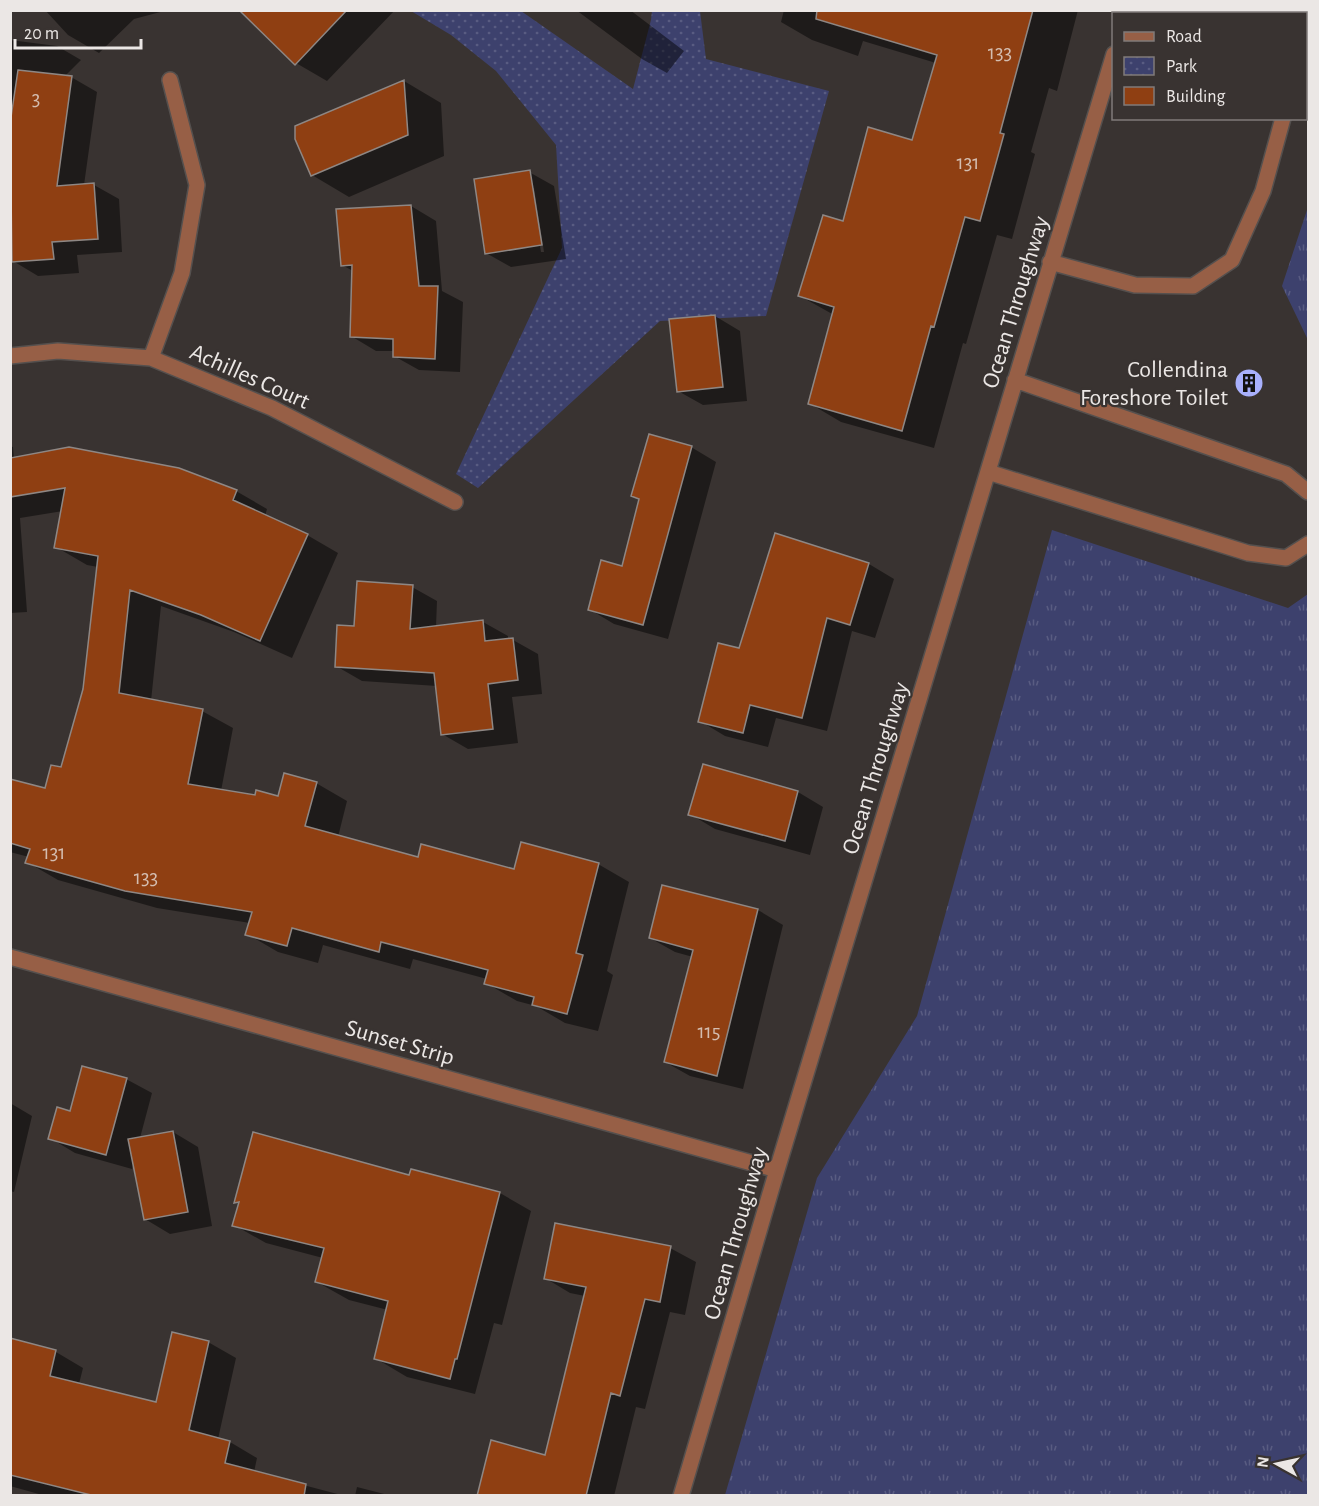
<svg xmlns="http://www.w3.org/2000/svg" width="1319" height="1506" viewBox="0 0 1319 1506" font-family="'Alegreya Sans',sans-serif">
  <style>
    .grass { fill: url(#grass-tufts) }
    .park { fill: url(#park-dots) }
    .shadow { fill: #0007; fill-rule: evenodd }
    .building { fill: #8f3f12; stroke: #8e8784; stroke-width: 1.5 }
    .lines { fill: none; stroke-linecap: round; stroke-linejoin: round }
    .minor-casing { stroke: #55504e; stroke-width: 18 }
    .minor { stroke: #975f46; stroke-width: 15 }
    .labels { text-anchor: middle; stroke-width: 4.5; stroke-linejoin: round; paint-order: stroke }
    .number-label { font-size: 21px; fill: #d4bdb0 }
    .street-label { font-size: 24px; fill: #ebe7e5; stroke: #393331 }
    .poi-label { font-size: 24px; fill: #ebe7e5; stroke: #393331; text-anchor: end }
  </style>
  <defs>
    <pattern id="grass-tufts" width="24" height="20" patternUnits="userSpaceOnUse" patternTransform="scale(1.5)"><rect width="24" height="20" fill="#3d416d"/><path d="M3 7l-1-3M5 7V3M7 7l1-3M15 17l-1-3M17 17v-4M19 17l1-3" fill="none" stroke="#595c82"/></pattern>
    <pattern id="park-dots" width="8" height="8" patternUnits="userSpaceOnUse" patternTransform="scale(1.5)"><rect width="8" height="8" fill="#3d416d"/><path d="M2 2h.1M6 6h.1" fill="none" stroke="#595c82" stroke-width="1.8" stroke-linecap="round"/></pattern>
  </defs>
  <rect width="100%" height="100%" fill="#393331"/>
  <path class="grass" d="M1308,207V340L1282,286Z
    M1052,530L1288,608L1308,594V1495H725L817,1178L917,1016Z"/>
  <path class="park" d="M411,11H521L633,89L651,20L652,11H700L706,59L829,91L766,316L660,321L478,488L456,474L562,248L556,145L496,71L451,35Z"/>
  <path class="shadow" d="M45,10H168L134,19L99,53L68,35Z
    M270,10H395L327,81L296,63Z
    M576,10H630L684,51L667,73L642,59Z
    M784,10H1078L1057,91L1049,88L1031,152L1035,154L1012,239L997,235L966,344L963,343L934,448L841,422L809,403L834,315L800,296L844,223L913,142L936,63L863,41L858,56L812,40L781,22Z
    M10,40L57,46L81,60L64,77H71L97,92L84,185H94L119,199L122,252L77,255L79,273L38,276L13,261L10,217V136L14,111L10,109Z
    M404,81L441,103L444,156L349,197L312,175Z
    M529,172L554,186L566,259L511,267L486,253ZM531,188H534L544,252H541Z
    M411,206L436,221L442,291L463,302L460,372L419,370L394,356V351H376L351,336L353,271L342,265Z
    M715,316L740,331L747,401L703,405L678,391Z
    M10,446L13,447L14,459L236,491L267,509L265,516L307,535L338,553L292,658L234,632L161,606L151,701L202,711L233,728L221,791L256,797L279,798L316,783L347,801L338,837L419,859L515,871L598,864L629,882L607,971L613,975L598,1031L565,1023L536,1006L517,1001L486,983L487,979L413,959L410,969L323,945L318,963L278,952L247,934L250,923L157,908L58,880L27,862L29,857L10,852V780L46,789L62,769L85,689L98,567L87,565L56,547L63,511L20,518L27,612L10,613Z
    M691,447L716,462L668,639L614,624L589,609L623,567L640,500L633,496Z
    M869,564L894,579L875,638L852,631L827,731L776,718L768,747L725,736L700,721Z
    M412,587L437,601L436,627L483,622L508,636V640H513L538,654L542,694L512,697L518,743L468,749L442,734L437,686L362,681L336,666L356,627Z
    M704,766L798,792L823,807L810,855L715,829L690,814Z
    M663,887L758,910L783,925L743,1089L690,1076L665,1062L693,957L675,952L650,938Z
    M126,1079L152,1093L140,1138L173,1132L198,1147L212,1226L170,1234L145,1219L134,1160L132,1169L75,1153L50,1138L71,1112Z
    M10,1103L32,1116L14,1192L10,1191Z
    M411,1177L500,1193L531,1211L502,1325L494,1323L475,1394L407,1377L375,1358L388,1310L349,1300L317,1282L323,1258L266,1243L234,1225L240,1204L236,1202Z
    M670,1248L696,1262L685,1315L670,1312L645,1409L636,1407L614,1496H478L547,1457L585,1296L570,1293L545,1278Z
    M10,1340L56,1352L83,1368L79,1384L157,1403L208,1342L236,1358L218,1439L230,1442L257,1458L254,1472L345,1496H62L56,1494L46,1496L10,1486Z
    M357,1487L392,1496H355Z"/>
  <path class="building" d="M239,10H347L295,65Z
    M817,10H1033L1000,133L1004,134L980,221L965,217L934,327L931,326L902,431L808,404L834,307L798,296L823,215L843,221L868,127L912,140L937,55L816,19Z
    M18,70L72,76L57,186L94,183L98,239L52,242L54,259L12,262L10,124Z
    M404,80L408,135L311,176L295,139V126Z
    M530,170L542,245L485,254L474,179Z
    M411,205L419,286H438L435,359L393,357V339L350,337L352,265L341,266L336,209Z
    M715,315L723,387L677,392L669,319Z
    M649,434L692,446L643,625L588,610L601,560L622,566L639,499L631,496Z
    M69,447L179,468L237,490L233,500L308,534L260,641L201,615L130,590L119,693L203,709L188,784L255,795L256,790L278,796L284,773L317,782L305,826L418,857L421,844L514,869L521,842L599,863L576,953L583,955L567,1014L532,1005L534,997L484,984L488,970L381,942L379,952L292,928L287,946L245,935L252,912L125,891L25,863L30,849L10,843V779L45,788L51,765L61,767L83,689L98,556L54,548L65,488L10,497V458Z
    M775,533L869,563L850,625L827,618L802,718L750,705L743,733L698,722L718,643L739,648Z
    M357,581L413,585L410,629L483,620L485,641L513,638L518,680L488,684L493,729L441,735L434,673L335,667L337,625L354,626Z
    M703,764L798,791L785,841L688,815Z
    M662,885L758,909L717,1076L664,1062L693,950L649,938Z
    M82,1066L127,1078L106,1155L48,1139L57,1107L70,1111Z
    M173,1131L188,1212L144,1220L128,1139Z
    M253,1132L409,1175L411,1169L500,1192L457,1359H455L450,1379L374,1359L388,1301L315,1282L324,1248L232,1226L239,1202L234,1203Z
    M555,1223L671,1246L660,1302L645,1299L620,1396L611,1393L586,1496H477L491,1440L545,1455L586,1287L544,1279Z
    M172,1332L209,1341L189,1430L230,1441L225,1463L306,1484L304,1496H95L10,1475V1338L56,1350L50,1376L156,1402Z"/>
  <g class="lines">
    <g class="minor-casing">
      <path id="minor" d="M1126,14L1127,10
        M1306,40L1308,25
        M1050,262L1135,285L1193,286L1232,260L1263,191L1283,118
        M10,356L58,351L151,358L272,408L455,502
        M151,358L182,273L197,185L170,80
        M1015,380L1286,474L1308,492
        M988,472L1248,553L1286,558L1308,544
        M10,957L777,1170
        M681,1496L777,1170L1114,54"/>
    </g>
    <use href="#minor" class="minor"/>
  </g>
  <defs>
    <g id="building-disc" transform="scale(1.5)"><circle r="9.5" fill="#a8b0fc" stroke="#393331"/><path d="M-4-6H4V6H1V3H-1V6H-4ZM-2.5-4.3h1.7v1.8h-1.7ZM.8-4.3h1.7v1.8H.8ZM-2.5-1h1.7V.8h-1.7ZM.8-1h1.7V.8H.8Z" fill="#111"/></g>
  </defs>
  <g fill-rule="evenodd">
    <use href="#building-disc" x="1249" y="383"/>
  </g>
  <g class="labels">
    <g class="number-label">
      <text x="1000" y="59">133</text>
      <text x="36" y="105">3</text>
      <text x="968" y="169">131</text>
      <text x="54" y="859">131</text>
      <text x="146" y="884">133</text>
      <text x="709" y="1038">115</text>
    </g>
    <g class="street-label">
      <text transform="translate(1015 302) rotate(-73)" y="8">Ocean Throughway</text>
      <text transform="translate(250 376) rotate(24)" y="8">Achilles Court</text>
      <text transform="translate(875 768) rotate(-73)" y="8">Ocean Throughway</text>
      <text transform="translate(400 1042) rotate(16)" y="8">Sunset Strip</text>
      <text transform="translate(735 1233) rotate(-74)" y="8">Ocean Throughway</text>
    </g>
    <g class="poi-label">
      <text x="1228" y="377">Collendina<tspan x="1228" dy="28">Foreshore Toilet</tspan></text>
    </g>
  </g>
  <rect width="1319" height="1506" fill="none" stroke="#ebe7e5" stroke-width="24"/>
  <rect x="1112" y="12" width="195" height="108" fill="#393331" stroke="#807b79" stroke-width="1.5"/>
  <rect x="1124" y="32" width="30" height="9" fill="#975f46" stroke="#807b79" stroke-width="1.5"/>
  <text x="1166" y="42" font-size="18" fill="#ebe7e5">Road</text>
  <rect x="1124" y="57" width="30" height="18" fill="url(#park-dots)" stroke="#807b79" stroke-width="1.5"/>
  <text x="1166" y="72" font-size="18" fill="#ebe7e5">Park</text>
  <rect x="1124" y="87" width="30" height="18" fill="#8f3f12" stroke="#807b79" stroke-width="1.5"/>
  <text x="1166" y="102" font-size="18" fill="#ebe7e5">Building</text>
  <g transform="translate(1277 1464) rotate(278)" stroke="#393331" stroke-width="4.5" paint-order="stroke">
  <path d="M0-4.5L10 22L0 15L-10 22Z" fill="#ebe7e5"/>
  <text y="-9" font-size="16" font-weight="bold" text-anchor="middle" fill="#ebe7e5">N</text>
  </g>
  <path d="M15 39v9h126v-9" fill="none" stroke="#ebe7e5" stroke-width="3"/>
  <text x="24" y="39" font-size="18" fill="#ebe7e5" stroke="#393331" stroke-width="4.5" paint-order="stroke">20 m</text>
</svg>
